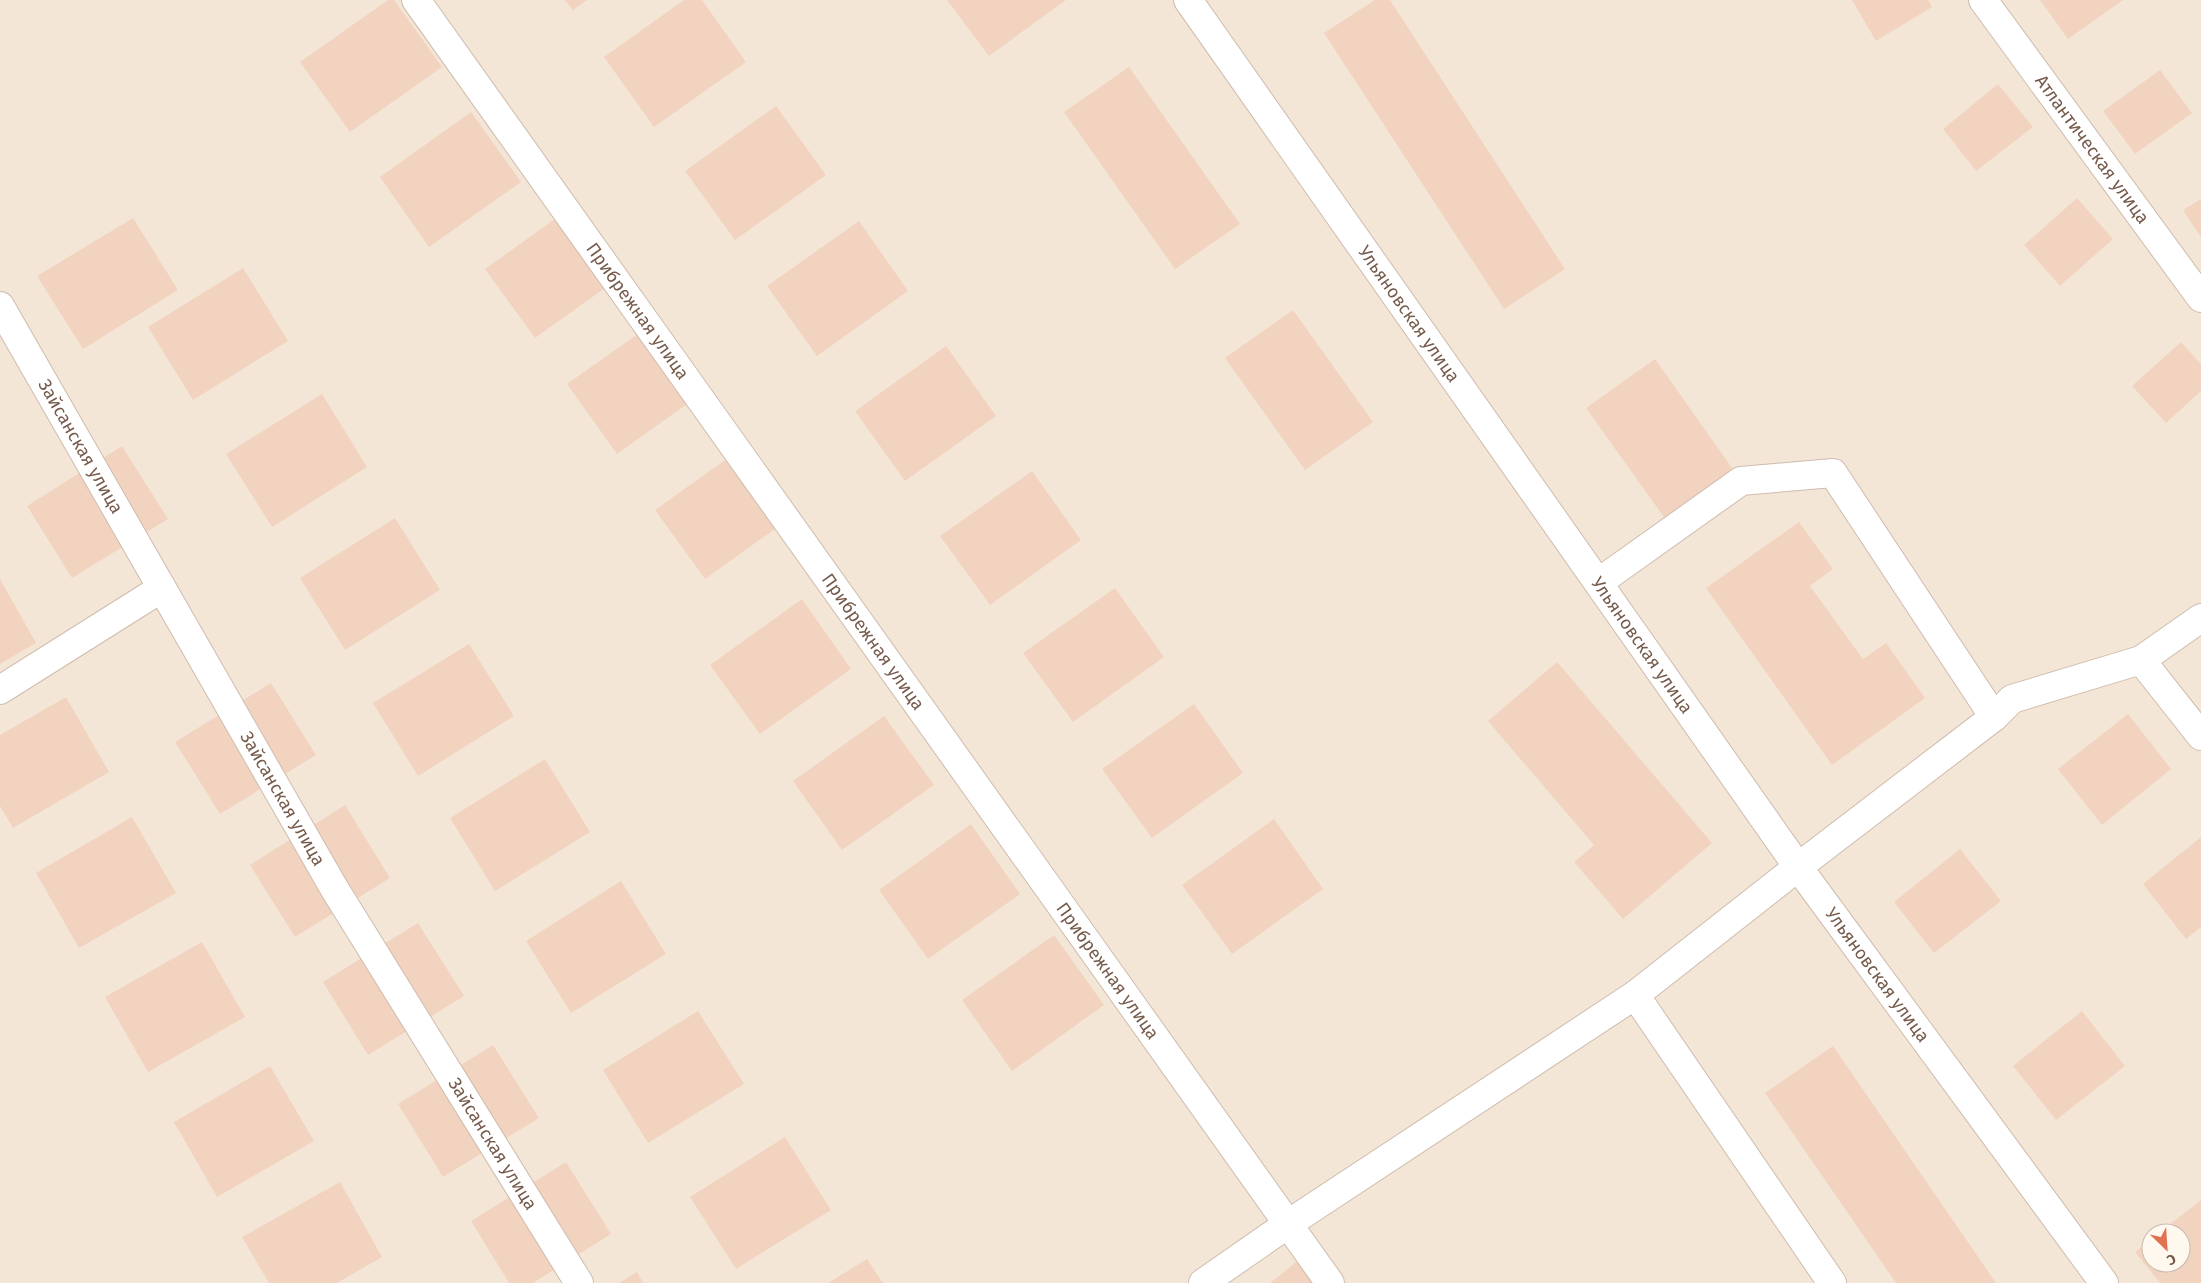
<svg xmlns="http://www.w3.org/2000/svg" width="2201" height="1283" viewBox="0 0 2201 1283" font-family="'Fira Sans',sans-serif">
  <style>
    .residential { fill: #f4e6d6; fill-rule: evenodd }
    .building { fill: #f1d3c0 }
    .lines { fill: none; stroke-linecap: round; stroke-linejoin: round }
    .minor-casing { stroke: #cebcae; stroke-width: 30 }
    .minor { stroke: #fff; stroke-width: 28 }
    .labels { text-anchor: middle; stroke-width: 4; stroke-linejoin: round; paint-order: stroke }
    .street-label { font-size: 18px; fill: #765b4c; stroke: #fff8ee }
  </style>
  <rect width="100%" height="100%" fill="#fcf4e8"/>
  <path class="residential" d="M0,0H2201V1283H0ZM2151,1233H2181V1263H2151Z"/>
  <path class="building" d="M388,0H394L442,67L350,132L300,62Z
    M565,0H587L573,10Z
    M684,0H702L746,62L654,127L604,57Z
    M947,0H1066L989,56Z
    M1375,0H1390L1565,269L1504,309L1324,33Z
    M1852,0H1928L1932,7L1876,41Z
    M2040,0H2123L2068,39Z
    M1129,67L1240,224L1175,269L1064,112Z
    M2160,70L2192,113L2135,154L2103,111Z
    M1998,84L2033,127L1976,171L1943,129Z
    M776,106L826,175L735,240L685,171Z
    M471,112L521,182L429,247L380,177Z
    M2077,198L2113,239L2060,286L2024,245Z
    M2201,199V237L2183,210Z
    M576,204L626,273L535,338L485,269Z
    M133,218L178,290L83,349L37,276Z
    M859,221L908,291L817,356L767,286Z
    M243,268L288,341L193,400L148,327Z
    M1293,310L1373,422L1305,470L1225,358Z
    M659,319L708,389L617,454L567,384Z
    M2181,342L2201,364V391L2166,423L2132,386Z
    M946,346L996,416L905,481L855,411Z
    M1655,359L1735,472L1666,520L1586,408Z
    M322,394L367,467L272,527L226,454Z
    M746,445L796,514L705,579L655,510Z
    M122,446L168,519L72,578L27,506Z
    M1032,471L1081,540L990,605L940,536Z
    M395,518L440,590L345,650L300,578Z
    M1799,522L1833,569L1810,586L1863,659L1886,643L1925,698L1832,765L1706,588Z
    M0,579L36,643L0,664Z
    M1115,588L1164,657L1073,722L1023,653Z
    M802,599L851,669L760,734L710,665Z
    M469,644L514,716L418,776L373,703Z
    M1557,662L1712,843L1623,919L1574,862L1594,845L1488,721Z
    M271,683L316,755L220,814L175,742Z
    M66,697L109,772L13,828L0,806V735Z
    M1194,704L1243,773L1152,838L1102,769Z
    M2128,714L2171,769L2102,825L2058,769Z
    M884,716L934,785L842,850L793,781Z
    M545,759L590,832L495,891L450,818Z
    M345,805L390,878L295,937L250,865Z
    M132,817L176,893L79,948L36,873Z
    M1274,819L1323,889L1232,954L1182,885Z
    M971,824L1020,894L928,959L879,890Z
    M2201,837V927L2186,939L2143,884Z
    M1960,849L2001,901L1934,953L1894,902Z
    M621,881L666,954L571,1013L526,941Z
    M418,923L464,996L368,1055L323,982Z
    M1054,935L1104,1005L1012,1071L962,1000Z
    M202,942L245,1017L148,1072L105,997Z
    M698,1011L744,1084L648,1143L603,1070Z
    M2082,1011L2125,1066L2056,1120L2013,1066Z
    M493,1045L539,1118L443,1177L398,1104Z
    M1833,1046L1996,1283H1896L1765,1093Z
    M270,1066L314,1141L217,1197L174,1122Z
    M785,1137L831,1210L736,1269L690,1197Z
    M566,1162L611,1234L533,1283H509L471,1221Z
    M340,1182L382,1257L337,1283H269L242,1237Z
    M2201,1200V1283H2160L2135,1252L2151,1239V1263H2181V1233H2159Z
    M867,1259L883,1283H828Z
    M1300,1259L1319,1283H1270Z
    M637,1272L643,1283H619Z"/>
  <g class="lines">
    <g class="minor-casing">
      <g id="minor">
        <path id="s1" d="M416,0L1330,1283"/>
        <path id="s2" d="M1188,0L1798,867L2104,1283"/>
        <path id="s3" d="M1983,0L2201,298"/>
        <path id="s4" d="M0,306L334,888L579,1283"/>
        <path d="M1599,582L1741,481L1833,473L1994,717"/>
        <path d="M2141,660L2201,736"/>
        <path d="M0,690L162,588"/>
        <path d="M1635,995L1832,1283"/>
        <path d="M1203,1283L1288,1224L1635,995L1798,867L1994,717L2012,699L2141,660L2201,618"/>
      </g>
    </g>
    <use href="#minor" class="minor"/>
  </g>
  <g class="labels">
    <g class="street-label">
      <text dy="6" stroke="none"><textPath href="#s3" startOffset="185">Атлантическая улица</textPath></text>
      <text dy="6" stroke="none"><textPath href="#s1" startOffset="382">Прибрежная улица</textPath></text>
      <text dy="6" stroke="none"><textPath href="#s2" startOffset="384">Ульяновская улица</textPath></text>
      <text dy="6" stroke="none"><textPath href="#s4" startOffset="162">Зайсанская улица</textPath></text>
      <text dy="6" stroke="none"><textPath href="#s1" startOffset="788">Прибрежная улица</textPath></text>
      <text dy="6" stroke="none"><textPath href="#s2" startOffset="789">Ульяновская улица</textPath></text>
      <text dy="6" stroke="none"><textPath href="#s4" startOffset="568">Зайсанская улица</textPath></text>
      <text dy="6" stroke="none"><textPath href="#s1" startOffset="1192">Прибрежная улица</textPath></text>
      <text dy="6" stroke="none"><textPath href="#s2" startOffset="1194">Ульяновская улица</textPath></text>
      <text dy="6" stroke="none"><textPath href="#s4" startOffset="972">Зайсанская улица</textPath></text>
    </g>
  </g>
  <g transform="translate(2166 1248) rotate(155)"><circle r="24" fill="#fff8ee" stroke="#c8b9ad"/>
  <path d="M0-4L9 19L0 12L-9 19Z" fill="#e27151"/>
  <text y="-8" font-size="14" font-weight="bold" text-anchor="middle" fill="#765b4c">С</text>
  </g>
</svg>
